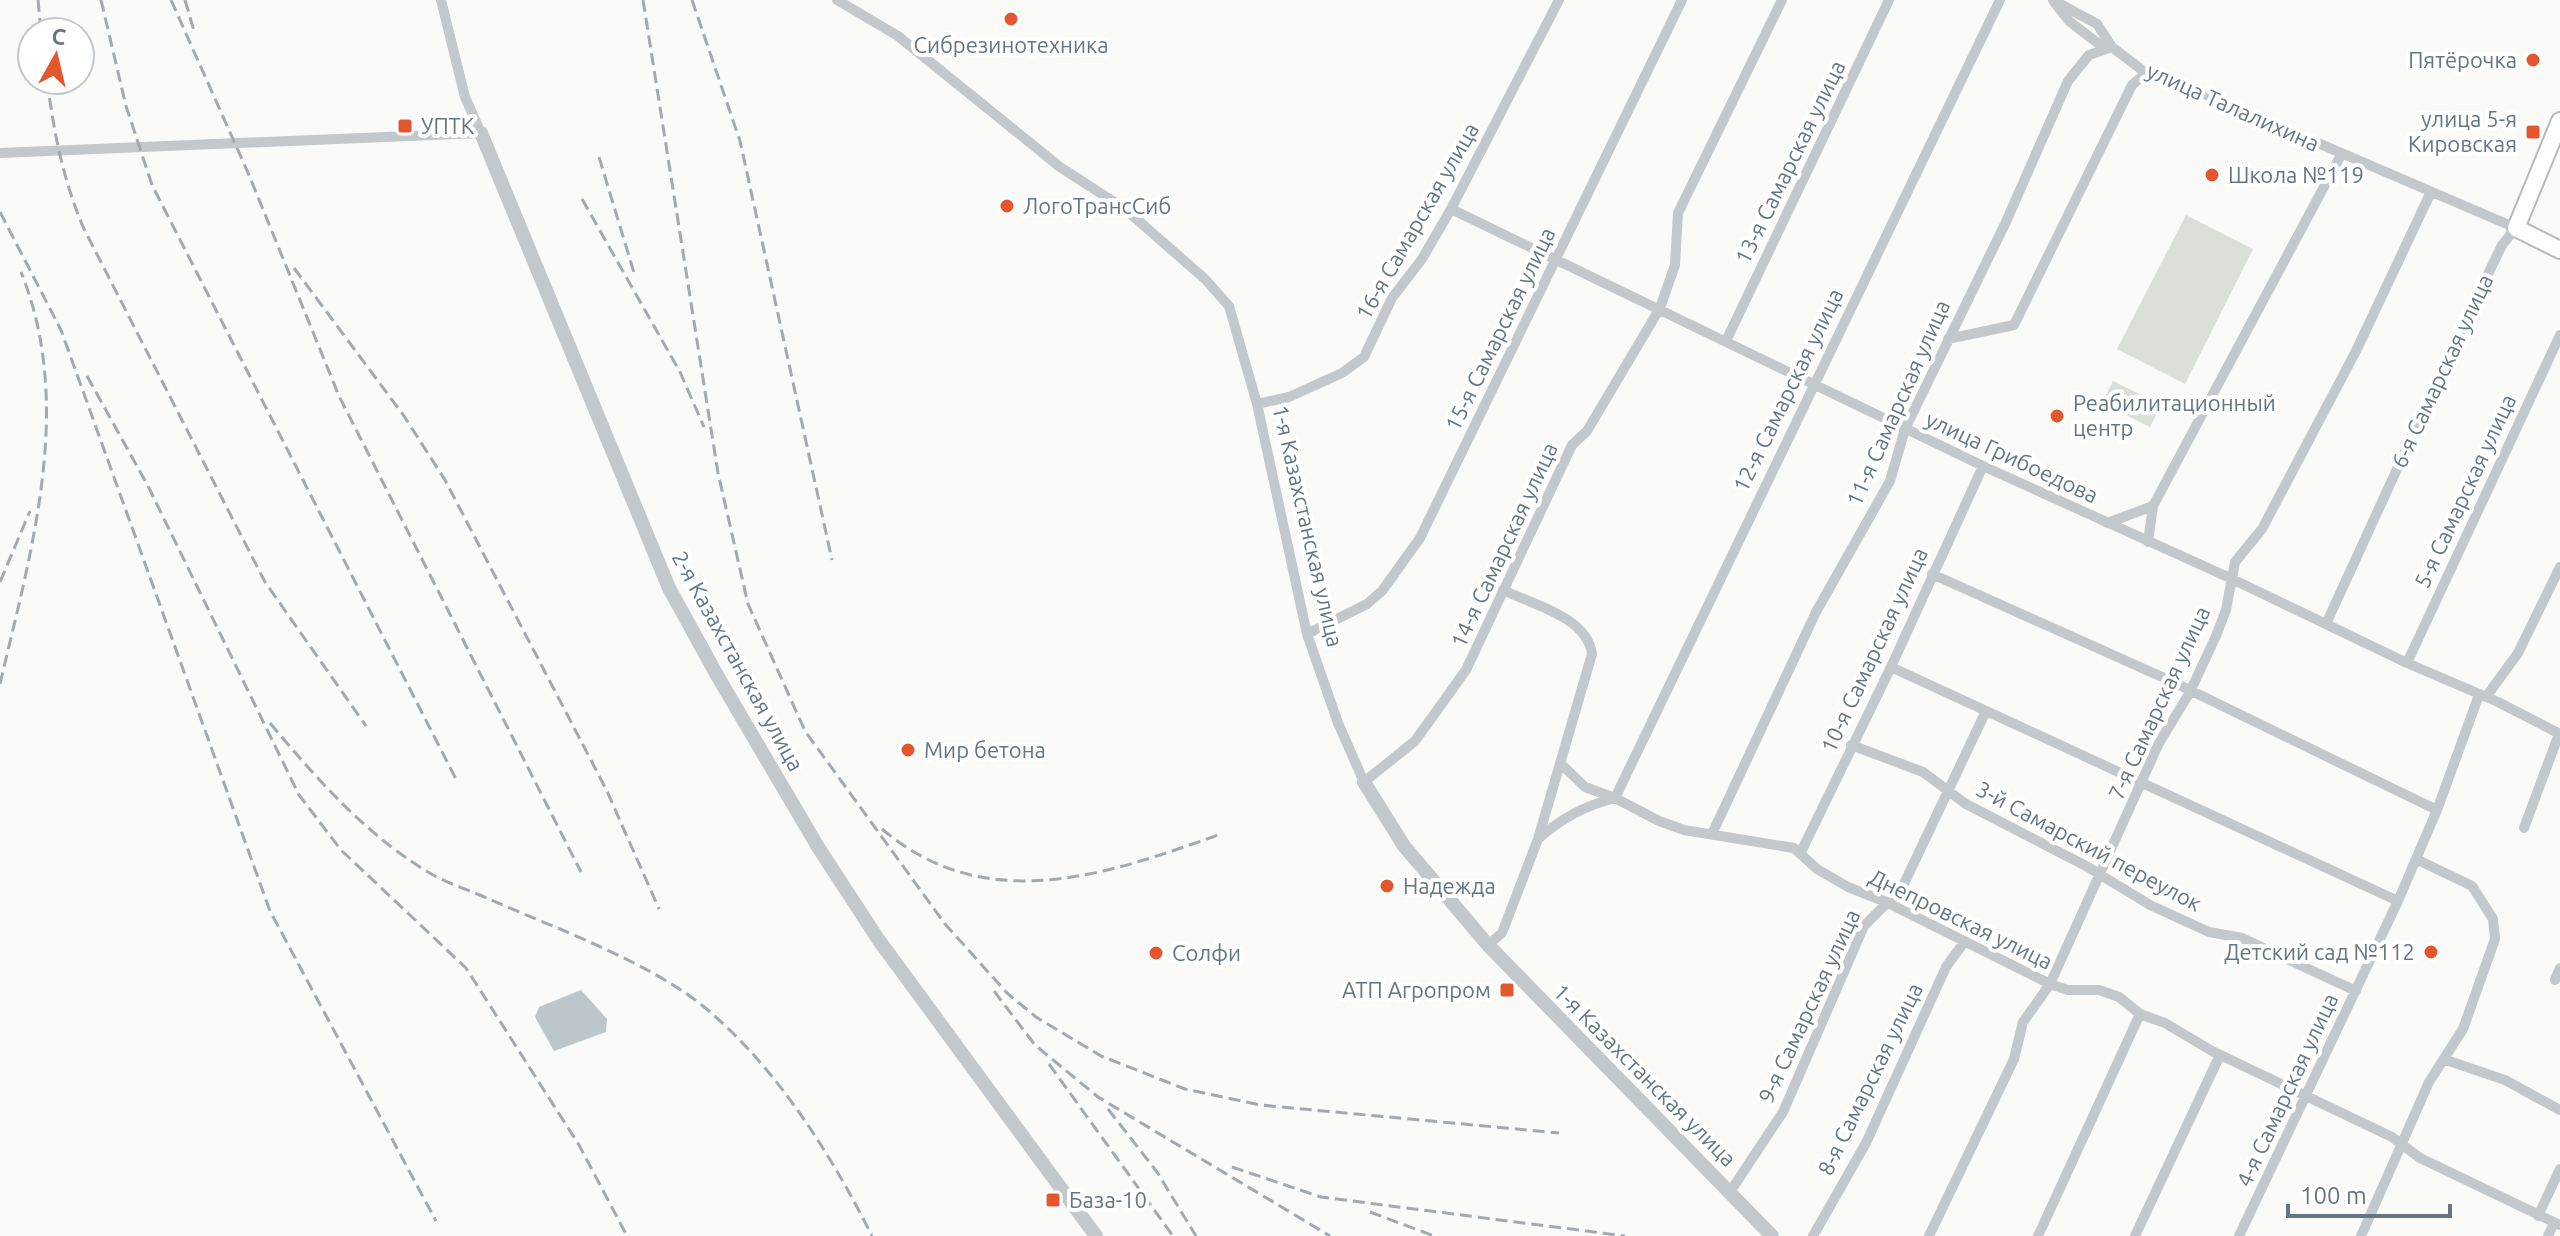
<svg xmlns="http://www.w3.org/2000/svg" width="2560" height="1236" viewBox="0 0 2560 1236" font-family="Ubuntu,sans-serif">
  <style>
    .green { fill: #dadfd7 }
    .water { fill: #bbc7cb }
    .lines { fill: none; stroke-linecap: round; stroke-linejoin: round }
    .primary-casing { stroke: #b5babe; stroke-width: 20 }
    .minor { stroke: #c3c8cc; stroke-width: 10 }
    .tertiary { stroke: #c3c8cc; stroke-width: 14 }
    .primary { stroke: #fff; stroke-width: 16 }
    .rail { stroke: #a2aab0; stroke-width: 3; stroke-dasharray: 12 6; stroke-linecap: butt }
    .poi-dot { fill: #e4572e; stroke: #fff; stroke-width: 3 }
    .labels { text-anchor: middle; stroke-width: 8; stroke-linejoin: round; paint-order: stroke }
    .poi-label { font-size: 22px; fill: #657683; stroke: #fff; text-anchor: start }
    .street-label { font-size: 22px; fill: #657683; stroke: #fff }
  </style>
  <rect width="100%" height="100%" fill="#fafaf8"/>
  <path class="green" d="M2186,215L2253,249L2185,384L2117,349Z
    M2113,381L2161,405L2150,427L2102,403Z"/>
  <path class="water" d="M581,990L607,1019L606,1032L554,1051L535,1017L539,1007Z"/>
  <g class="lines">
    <g class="primary-casing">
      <path id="primary" d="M2560,121L2516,228L2560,250"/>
    </g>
    <path class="minor" d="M837,0L898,36L1060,167L1125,209L1205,279L1229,306L1257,404L1307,634L1338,723L1364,782L1415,741L1466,670L1572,445L1587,431L1660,308L1675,265L1678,213L1782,0
      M2053,0L2097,24L2112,47L2146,73L2162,76L2516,228L2502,245L2452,349L2326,624
      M2054,2L2069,21L2104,48
      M0,153L481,133L465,97L441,0
      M1451,209L1983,466L2230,578L2407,663L2498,702L2560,734
      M1948,339L2014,325L2132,85L2146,73
      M1726,341L1889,0
      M1257,404L1289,397L1342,373L1364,357L1392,298L1422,259L1451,209L1559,0
      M2107,523L2153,506
      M2148,542L2153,506L2341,155
      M1932,574L2171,681L2437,810
      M1307,634L1367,604L1382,591L1420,538L1682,0
      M2407,663L2560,335
      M1891,667L2398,901
      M2486,697L2518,653L2560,567
      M1851,745L1923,772L1966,804L2086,866L2150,905L2209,932L2242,938L2356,991
      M1560,763L1585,787L1615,798L1659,821L1684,830L1794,848L1817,869L1848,887L1886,902L2050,984L2068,990H2099L2119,997L2140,1014L2165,1023L2212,1051L2392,1137L2420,1158L2560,1225
      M2524,828L2559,734
      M1712,834L1816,612L1890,481L1905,429L2005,224L2068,81L2089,55L2112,47
      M1538,839C1562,818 1584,806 1615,798L2000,0
      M1801,852L1891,667L1983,466
      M1488,945L1502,933L1538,839L1592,654C1587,617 1534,605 1503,590
      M2555,980L2560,968
      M2446,1060L2505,1080L2560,1110
      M1730,1192L1783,1112L1864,926L1902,888L1986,711
      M2538,1216L2560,1169
      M1813,1236L1866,1143L1946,967L1965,941
      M1929,1236L2014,1059L2023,1022L2050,984L2159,743L2190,692L2216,636L2226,610L2235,562L2262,529L2356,351L2431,192
      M2038,1236L2140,1014
      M2135,1236L2220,1055
      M2239,1236L2398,901L2437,810L2479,695
      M2361,1236L2429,1082L2463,1029L2495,939L2493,919L2472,886L2416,859
      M2548,1236L2554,1223"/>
    <path class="tertiary" d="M481,133L669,588L718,677L818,847L878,939L1096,1236
      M1364,782L1404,846L1488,945L1772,1236"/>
    <use href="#primary" class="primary"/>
    <path class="rail" d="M38,0L41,32
      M101,0L126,106L152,185L458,783
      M171,0L249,175L339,396L581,872
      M185,0L194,31
      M643,0L718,473L748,604L805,731L945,924L1007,993L1036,1017L1101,1056L1185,1089L1260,1105L1559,1133
      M692,0L740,141L832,560
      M47,80C54,133 63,180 84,229L265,582L366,726
      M599,157L635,276
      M582,199L680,372L704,427
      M0,212L61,330L270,911L436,1221
      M294,268L404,416L445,480L607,791L659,909
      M87,376L148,486L299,795L341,850L466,968L579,1145L627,1236
      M0,582L30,511
      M0,684C31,551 75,406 21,272
      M270,723C317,779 365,834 428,872C446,883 469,890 489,899C557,929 653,963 709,1011C778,1070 832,1156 872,1236
      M882,829C985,917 1106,875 1218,835
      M994,991L1035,1045L1098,1097L1330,1236
      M1049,1064L1173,1236
      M1108,1109L1157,1172L1196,1236
      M1232,1167L1321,1197L1625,1236
      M1370,1212L1434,1236"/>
  </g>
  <g class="poi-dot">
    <circle cx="1011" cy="19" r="8"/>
    <circle cx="2533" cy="60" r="8"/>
    <rect x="397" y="118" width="16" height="16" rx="4"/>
    <rect x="2525" y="124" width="16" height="16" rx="4"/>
    <circle cx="2212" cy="175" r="8"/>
    <circle cx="1007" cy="206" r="8"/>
    <circle cx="2057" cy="416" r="8"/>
    <circle cx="908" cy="750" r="8"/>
    <circle cx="1387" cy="886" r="8"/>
    <circle cx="2431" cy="952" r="8"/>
    <circle cx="1156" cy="953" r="8"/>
    <rect x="1499" y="982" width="16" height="16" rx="4"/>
    <rect x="1045" y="1192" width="16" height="16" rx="4"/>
  </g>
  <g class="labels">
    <g class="poi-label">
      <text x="1011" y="53" text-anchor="middle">Сибрезинотехника</text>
      <text x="2517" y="68" text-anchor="end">Пятёрочка</text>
      <text x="2517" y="127" text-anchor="end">улица 5-я<tspan x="2517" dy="25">Кировская</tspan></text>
      <text x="421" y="134">УПТК</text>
      <text x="2228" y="183">Школа №119</text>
      <text x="1023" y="214">ЛогоТрансСиб</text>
      <text x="2073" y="411">Реабилитационный<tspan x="2073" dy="25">центр</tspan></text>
      <text x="924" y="758">Мир бетона</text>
      <text x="1403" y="894">Надежда</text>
      <text x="2415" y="960" text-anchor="end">Детский сад №112</text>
      <text x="1172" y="961">Солфи</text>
      <text x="1491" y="998" text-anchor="end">АТП Агропром</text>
      <text x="1069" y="1208">База-10</text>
    </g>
    <g class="street-label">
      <text transform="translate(2233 107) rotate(24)" y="8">улица Талалихина</text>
      <text transform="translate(1790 162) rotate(-64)" y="8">13-я Самарская улица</text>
      <text transform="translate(1417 221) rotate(-60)" y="8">16-я Самарская улица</text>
      <text transform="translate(1500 329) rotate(-64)" y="8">15-я Самарская улица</text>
      <text transform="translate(2442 371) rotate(-65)" y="8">6-я Самарская улица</text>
      <text transform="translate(1788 390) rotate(-64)" y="8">12-я Самарская улица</text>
      <text transform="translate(1898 403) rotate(-66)" y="8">11-я Самарская улица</text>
      <text transform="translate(2012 457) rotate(25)" y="8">улица Грибоедова</text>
      <text transform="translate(2465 491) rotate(-65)" y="8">5-я Самарская улица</text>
      <text transform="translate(1308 526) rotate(77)" y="8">1-я Казахстанская улица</text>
      <text transform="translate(1504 545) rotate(-65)" y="8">14-я Самарская улица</text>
      <text transform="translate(1874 650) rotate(-65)" y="8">10-я Самарская улица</text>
      <text transform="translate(738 661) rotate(61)" y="8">2-я Казахстанская улица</text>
      <text transform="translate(2159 703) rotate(-65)" y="8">7-я Самарская улица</text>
      <text transform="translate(2089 846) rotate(28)" y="8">3-й Самарский переулок</text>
      <text transform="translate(1961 919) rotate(26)" y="8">Днепровская улица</text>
      <text transform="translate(1809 1006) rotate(-65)" y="8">9-я Самарская улица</text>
      <text transform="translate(1645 1075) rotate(45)" y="8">1-я Казахстанская улица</text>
      <text transform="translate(1870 1079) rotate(-64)" y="8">8-я Самарская улица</text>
      <text transform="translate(2287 1090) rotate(-65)" y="8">4-я Самарская улица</text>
    </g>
  </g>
  <g transform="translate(56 56) rotate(8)"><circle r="38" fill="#ffffff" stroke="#c1c8cd" stroke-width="2"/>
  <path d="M0-6L14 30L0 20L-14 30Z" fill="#e4572e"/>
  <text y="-12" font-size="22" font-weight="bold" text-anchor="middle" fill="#657683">С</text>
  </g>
  <path d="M2288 1204v12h162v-12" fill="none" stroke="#657683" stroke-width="4"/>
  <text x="2300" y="1204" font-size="24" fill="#657683" stroke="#ffffff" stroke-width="6" paint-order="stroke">100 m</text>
</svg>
